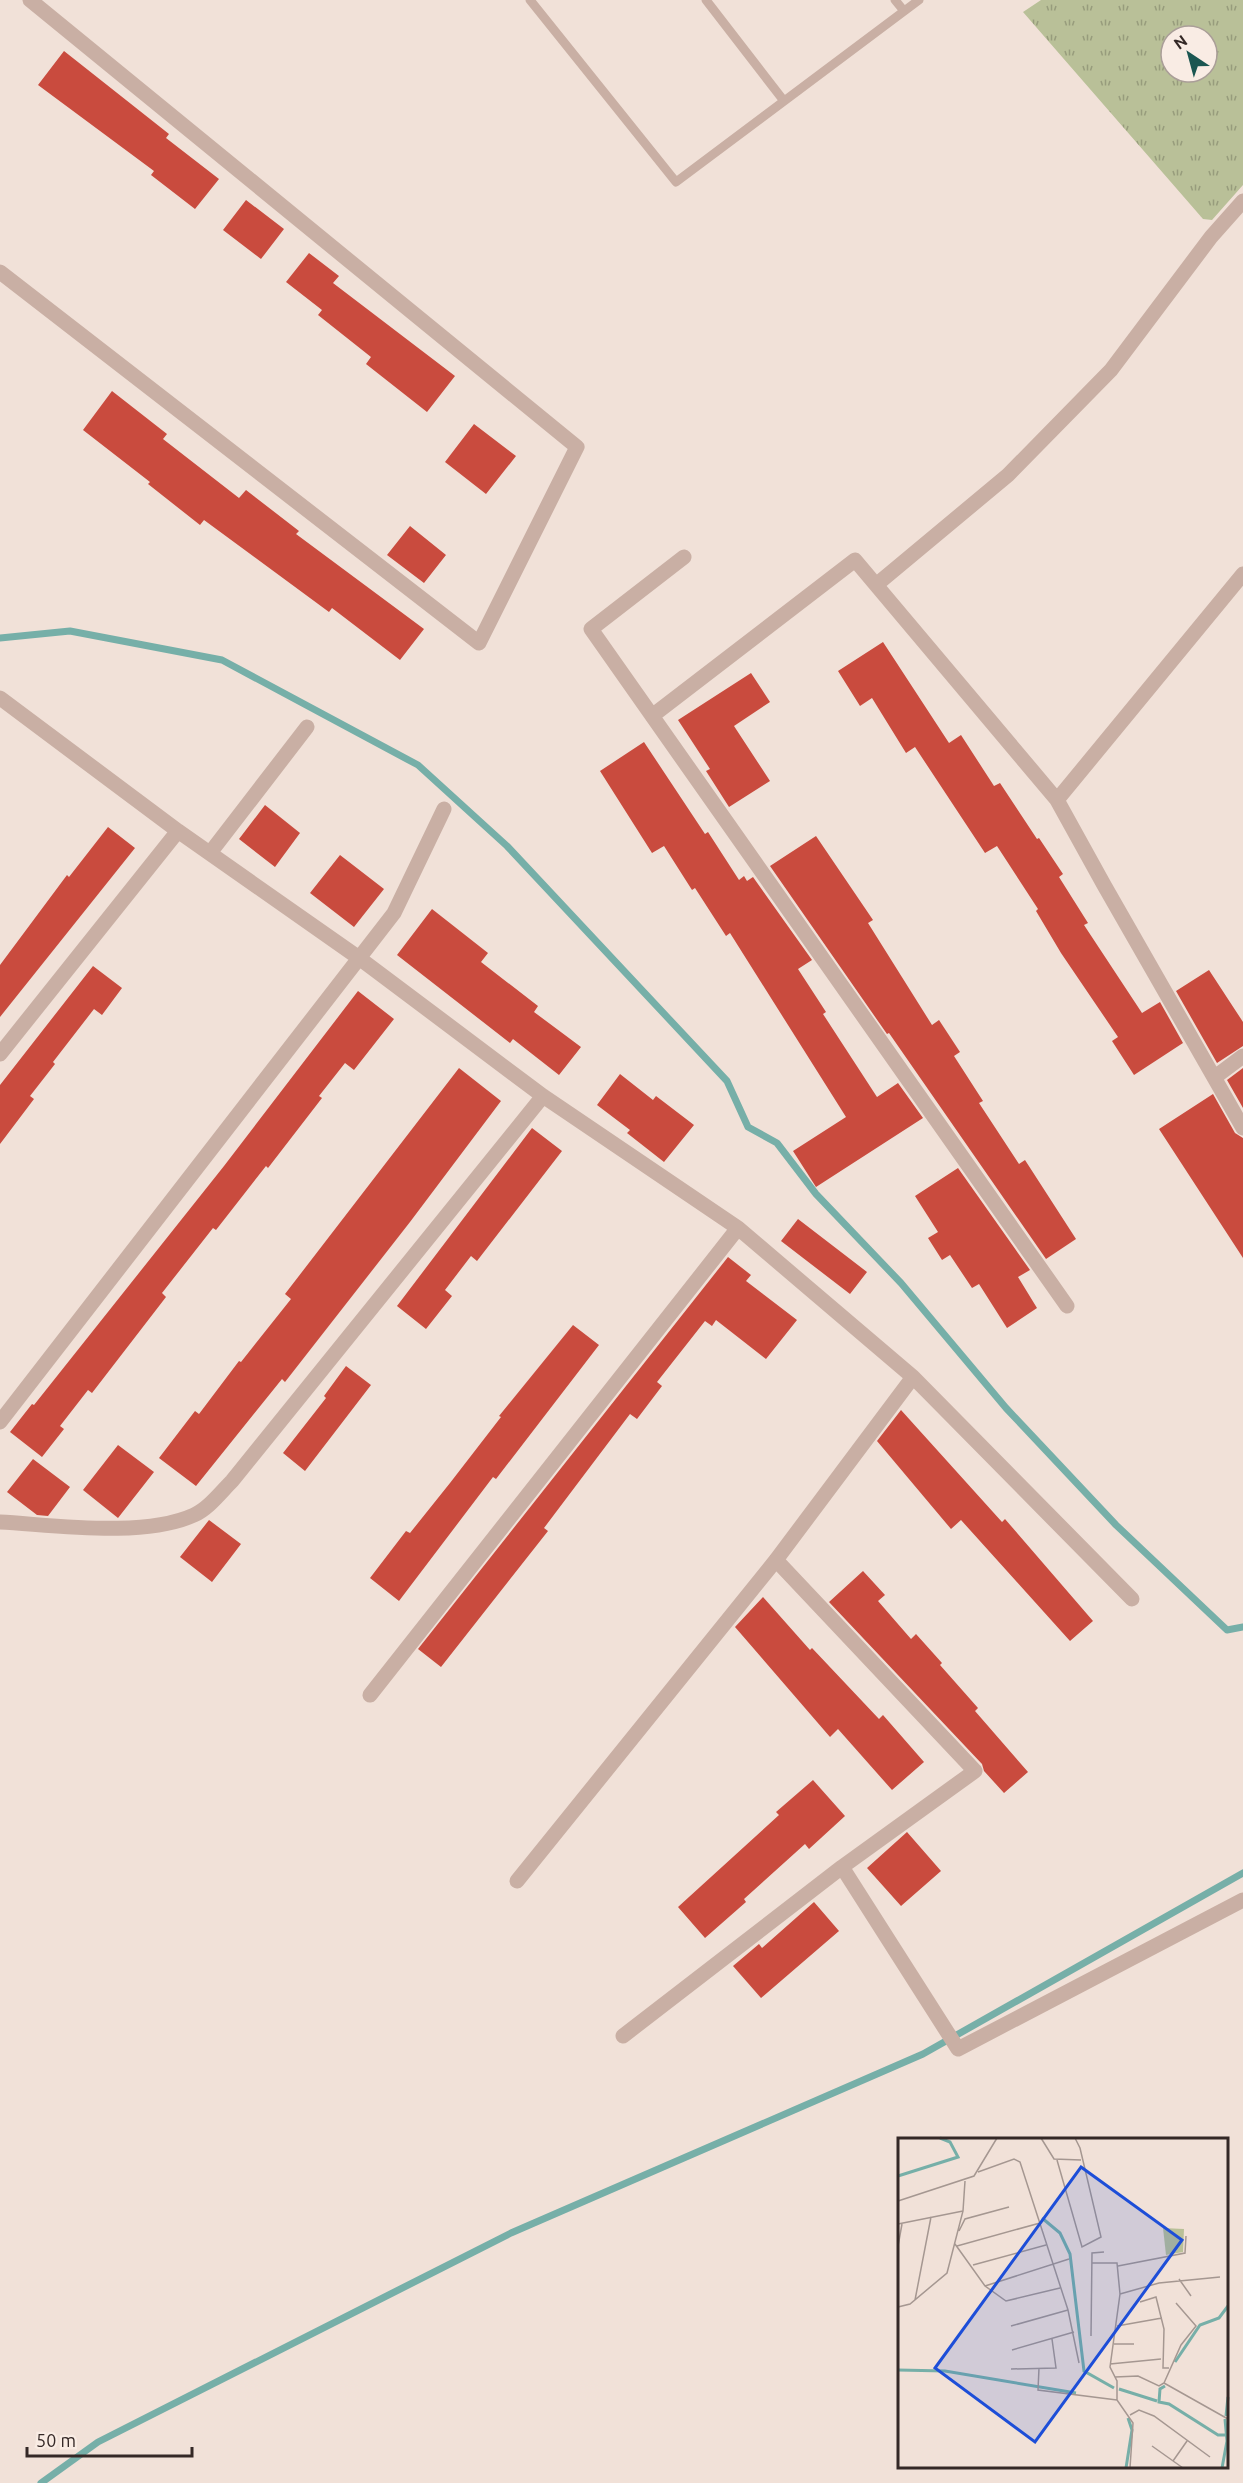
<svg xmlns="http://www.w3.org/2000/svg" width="1243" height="2483" viewBox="0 0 1243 2483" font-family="Ubuntu,sans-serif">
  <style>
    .grass { fill: url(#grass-tufts); fill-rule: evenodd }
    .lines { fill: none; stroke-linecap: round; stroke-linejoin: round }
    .stream { stroke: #76afa8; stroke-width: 7 }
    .building { fill: #c94b3e }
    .service { stroke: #c9afa4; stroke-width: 9 }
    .minor { stroke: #c9afa4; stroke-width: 15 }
    .inset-river { fill: none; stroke: #76afa8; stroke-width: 3 }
    .inset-road { fill: none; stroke: #a59791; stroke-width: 1.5 }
    .view { fill: #1d4ed8; fill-opacity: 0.15; stroke: #1d4ed8; stroke-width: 3 }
    .inset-edge { fill: none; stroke: #342826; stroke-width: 3 }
  </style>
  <defs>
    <pattern id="grass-tufts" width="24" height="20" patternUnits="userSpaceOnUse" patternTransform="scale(1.5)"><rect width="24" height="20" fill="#b9c098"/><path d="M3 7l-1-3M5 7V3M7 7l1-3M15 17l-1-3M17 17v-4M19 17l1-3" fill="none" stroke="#979c7c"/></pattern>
  </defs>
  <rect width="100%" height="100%" fill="#f1e1d8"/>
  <path class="grass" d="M1041,0H1243V185L1212,220L1203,219L1023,12ZM1171,36H1207V72H1171Z"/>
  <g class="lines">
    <path class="stream" d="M0,638L70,631L222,660L418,765L507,846L727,1081L748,1127L777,1143L816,1194L901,1283L1006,1408L1116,1525L1227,1630L1243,1627
      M41,2483L98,2442L511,2233L923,2054L1243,1873"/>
  </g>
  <path class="building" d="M64,51L169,134L166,138L219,179L195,209L151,175L154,171L38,85Z
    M246,200L284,229L261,259L223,230Z
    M309,253L339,276L333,283L455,376L427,412L366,364L371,357L318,315L322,310L286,282Z
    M112,391L167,434L163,439L239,498L246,490L299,531L296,534L424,629L400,660L332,608L329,612L204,520L200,525L148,484L150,482L83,430Z
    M474,424L516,456L486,494L445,462Z
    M410,526L446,555L424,583L387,555Z
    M883,642L949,743L961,735L994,786L1000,783L1037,839L1039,838L1063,874L1059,877L1088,923L1084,925L1142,1013L1160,1002L1183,1043L1134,1075L1112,1041L1118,1037L1061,953L1036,911L1038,909L997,846L985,853L915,747L906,753L872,698L860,706L838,671Z
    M751,673L770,702L734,726L770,781L729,807L706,771L710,769L678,720Z
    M644,742L705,834L708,832L739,880L744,876L747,881L753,877L812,960L798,969L826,1012L823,1014L877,1097L898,1083L923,1118L816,1187L793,1151L846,1117L730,933L726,936L695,888L692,890L664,846L652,853L600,771Z
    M265,805L300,833L275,867L239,839Z
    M108,827L135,848L0,1017V965L67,875L69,877Z
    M816,836L873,920L868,923L932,1025L939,1020L960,1052L954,1056L983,1101L979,1103L1019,1164L1025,1160L1076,1239L1046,1259L889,1033L887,1034L770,866Z
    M340,855L384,889L354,927L310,893Z
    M432,909L488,953L481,962L538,1006L534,1012L581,1047L559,1075L513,1039L510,1043L397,955Z
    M93,966L122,988L102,1015L94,1009L53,1062L55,1064L30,1096L34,1099L0,1144V1085Z
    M1209,970L1243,1022V1046L1217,1063L1176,991Z
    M358,991L394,1019L354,1070L345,1063L319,1096L322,1098L268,1168L266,1166L216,1230L213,1228L162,1293L166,1297L92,1393L88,1390L60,1426L64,1429L42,1457L10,1432L32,1404L34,1405L224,1166Z
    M459,1068L501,1101L410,1222L285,1382L282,1379L196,1486L159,1458L195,1411L199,1414L239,1361L241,1362L291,1299L285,1294Z
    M1243,1068V1108L1227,1080Z
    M620,1074L653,1100L656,1096L694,1125L664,1162L627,1133L630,1130L597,1105Z
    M1213,1094L1235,1133L1243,1138V1258L1159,1129Z
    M532,1128L562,1151L477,1261L471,1256L445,1290L452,1296L426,1329L397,1306Z
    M958,1168L1030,1270L1018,1277L1037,1308L1007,1328L979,1284L972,1288L950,1255L942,1260L928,1238L938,1232L915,1196Z
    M798,1219L867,1272L850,1294L781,1241Z
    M728,1257L751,1275L746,1281L797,1320L766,1359L716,1320L712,1326L705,1321L657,1382L662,1386L637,1419L630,1414L544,1528L548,1531L441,1667L418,1649Z
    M573,1325L599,1345L496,1479L493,1477L399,1601L370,1578L406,1531L410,1533L450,1483L501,1417L499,1416Z
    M346,1366L371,1385L305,1471L283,1453L326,1398L324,1396Z
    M901,1410L1002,1522L1005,1519L1093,1621L1070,1641L961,1520L951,1529L877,1441Z
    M118,1445L154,1472L118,1518L83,1490Z
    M33,1459L70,1487L48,1516L37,1515L7,1492Z
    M209,1520L241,1544L212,1582L180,1557Z
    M863,1571L885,1595L878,1601L911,1639L916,1634L942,1663L940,1665L978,1708L975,1711L1028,1772L1004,1793L984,1771L982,1764L829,1602Z
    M763,1597L810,1650L812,1648L879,1719L883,1715L924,1762L892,1790L838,1729L830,1737L735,1627Z
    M813,1780L845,1816L809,1849L805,1844L744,1899L746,1902L705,1938L678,1907L779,1815L776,1812Z
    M907,1832L941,1871L901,1906L867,1868Z
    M814,1902L839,1931L761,1998L733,1966L759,1944L762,1948Z"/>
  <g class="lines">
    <path class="service" d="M530,0L676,182L919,0
      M706,0L784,101
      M895,0L904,11"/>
    <path class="minor" d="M0,272L479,643L577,447L30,0
      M684,557L591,629L1067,1306
      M876,585L1008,475L1111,370L1211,237L1243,201
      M0,698L178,831L359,958L543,1096L738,1228L913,1377L1132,1599
      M652,716L855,560L1057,800L1104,885L1243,1128
      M1057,800L1243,574
      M210,853L307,727
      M0,1054L178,831
      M1215,1077L1243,1056
      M0,1422L394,913L444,809
      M0,1522C55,1525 143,1538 194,1515C209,1508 220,1493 232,1481L543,1096
      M370,1695L738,1228
      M842,1867L958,2049L1243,1900
      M517,1881L776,1560L913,1377
      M623,2036L842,1867L975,1771L776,1560"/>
  </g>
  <g transform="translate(898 2138)">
    <rect width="330" height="330" fill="#f1e1d8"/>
    <path d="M265,90L286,91L285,114L268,117Z" fill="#b9c098"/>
    <path class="inset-river" d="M0,38L60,19L52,4L42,0M144,80L162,95L172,116L186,233L216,250M277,224L302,187L321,180L330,168M0,232L47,233L178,255M267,248L262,251L261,264L271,266L320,297H329M221,251L259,263M328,278L330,259M228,330L234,292L230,280M324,330L329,303L327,281"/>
    <path class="inset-road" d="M143,0L156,21L183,22M159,22L184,109L203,99L182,10L177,0M80,34L116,21L122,24L170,172L181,225M0,63L76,38L99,0M0,86L65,73M61,93L67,81L111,69M57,106L87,148L108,163L162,150M0,108L4,86M59,108L142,85M194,125H219L222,156L212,229L219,243V262L235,285L232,330M75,127L148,107M220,128L287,115L288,98M281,141L293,158M87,148L171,121M222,156L261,145L322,139M17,162L33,79M242,164L258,159L266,191L265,230H271M0,169L12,166L49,135L65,73L67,43M113,188L170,172M219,188L264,180M193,198L194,115L206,114M216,206H236M114,212L176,194M212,226L263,221M141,230L140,252L219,262M113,231L158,230L154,201M217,239L240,238L261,248L266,245L283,207L298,188L278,165M266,245L330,281M232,277L241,272L256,278L312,319M254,308L285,330M275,323L289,303"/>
    <path class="view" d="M183,29L284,102L137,304L37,230Z"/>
    <rect width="330" height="330" class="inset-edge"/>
  </g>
  <g transform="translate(1189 54) rotate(324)"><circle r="28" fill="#f9ece4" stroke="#aa9e98" stroke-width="1.5"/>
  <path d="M0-4.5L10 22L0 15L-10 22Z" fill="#1b5651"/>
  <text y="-9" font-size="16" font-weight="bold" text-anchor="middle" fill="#342826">N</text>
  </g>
  <path d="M27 2447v9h165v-9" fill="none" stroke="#342826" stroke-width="3"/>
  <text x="36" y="2447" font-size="18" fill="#342826" stroke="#f9ece4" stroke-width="4.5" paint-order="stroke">50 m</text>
</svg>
